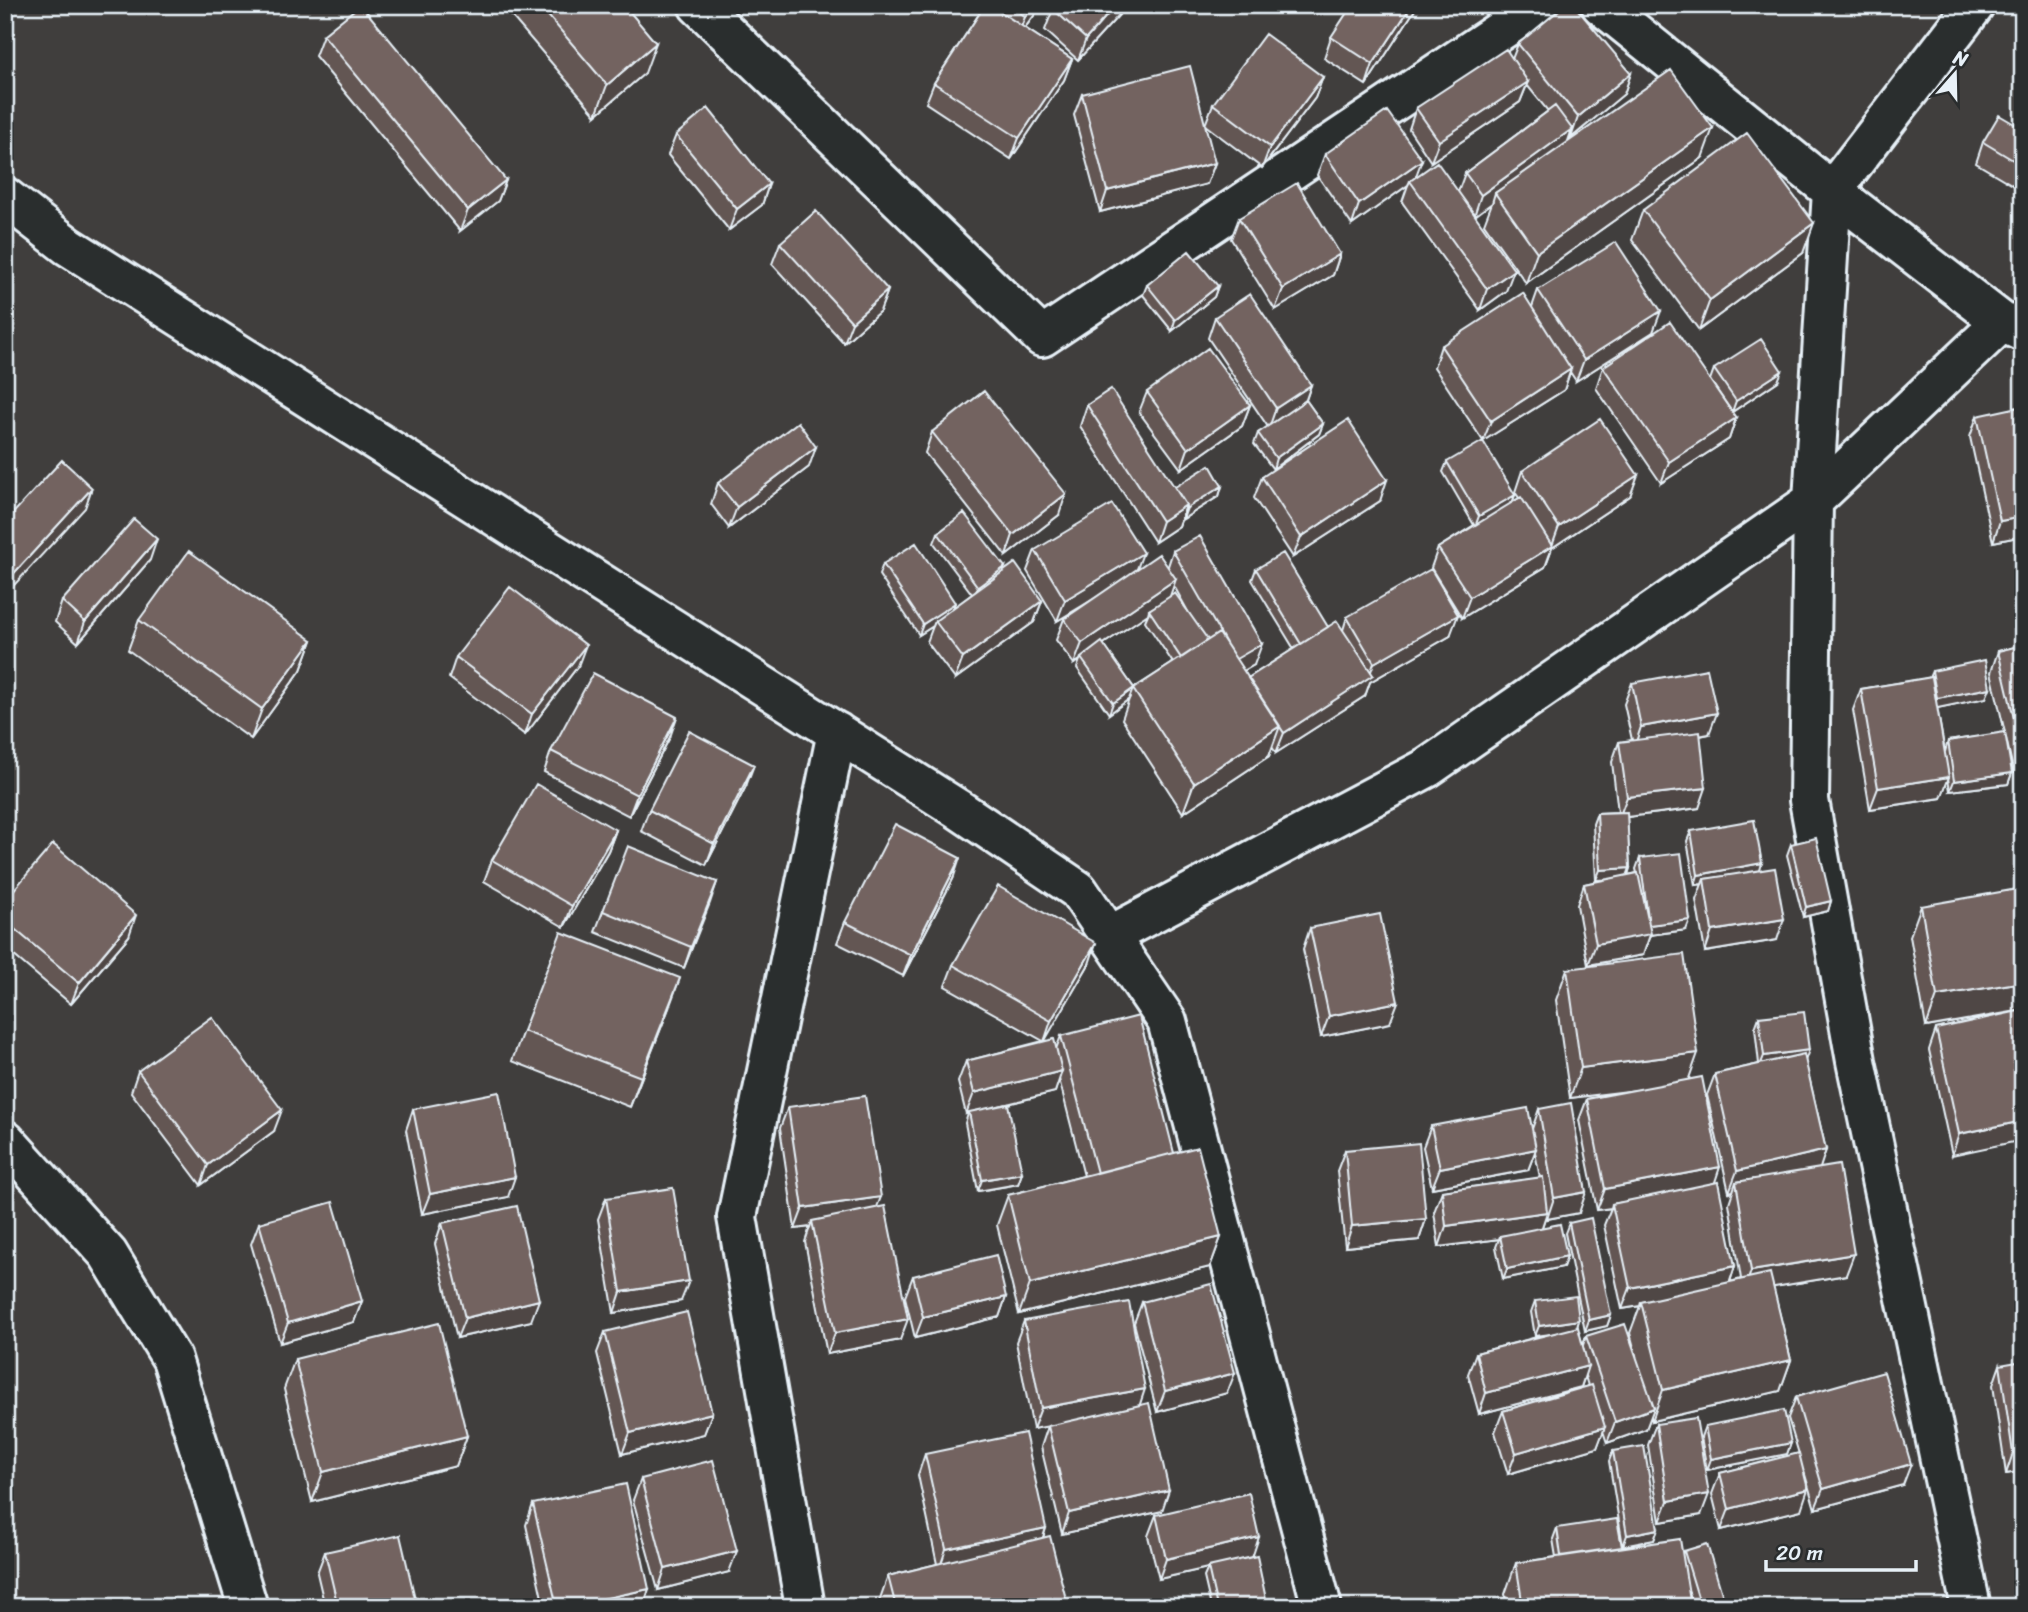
<svg xmlns="http://www.w3.org/2000/svg" width="2028" height="1612" viewBox="0 0 2028 1612" font-family="Sriracha,sans-serif">
  <style>
    .lines { fill: none; stroke-linecap: round; stroke-linejoin: round }
    .minor-casing { stroke: #e8f1f8; stroke-width: 44 }
    .minor { stroke: #2a2d2e; stroke-width: 38 }
    .wall { fill: #635653; stroke: #e8f1f8; stroke-width: 2; fill-rule: evenodd }
    .shaded-wall { fill: #504644; stroke: #e8f1f8; stroke-width: 2 }
    .building { fill: #736461; stroke: #e8f1f8; stroke-width: 2 }
  </style>
  <rect width="100%" height="100%" fill="#403e3d"/>
  <filter id="ink" filterUnits="userSpaceOnUse"><feTurbulence type="fractalNoise" baseFrequency=".0143" numOctaves="2"/><feDisplacementMap in="SourceGraphic" scale="14" xChannelSelector="R" yChannelSelector="G"/><feConvolveMatrix kernelMatrix="1 2 1 2 8 2 1 2 1" color-interpolation-filters="sRGB"/></filter>
  <g filter="url(#ink)">
    <g class="lines">
      <g class="minor-casing">
        <path id="minor" d="M698,5L1042,337L1539,5
          M1601,5L1832,191L2002,322L2023,332
          M5,197L68,246L958,809L1078,890L1167,1021L1322,1607
          M1109,936L1427,768L1813,501L2002,322
          M5,1140L108,1254L172,1359L248,1607
          M805,1607L737,1217L837,732
          M1971,1607L1856,1061L1809,800L1813,501L1832,191L1975,5"/>
      </g>
      <use href="#minor" class="minor"/>
    </g>
    <path class="wall" d="M502,5H624L645,73L596,115Z
      M985,5H1042L1025,28L1072,59L1064,80L1011,159L926,103L934,83Z
      M1128,5L1078,60L1045,30L1053,9Z
      M1418,5L1366,85L1324,58L1331,37Z
      M323,35L506,180L498,201L460,231L315,56Z
      M1518,44L1631,73L1624,94L1571,138L1570,136L1567,143L1702,158L1526,283L1484,224L1492,203L1475,216L1506,291L1480,310L1402,202L1408,185L1352,225L1317,175L1325,154L1416,177L1458,192L1465,173L1548,111L1527,85L1520,102L1431,162L1409,129L1416,108L1512,59Z
      M1323,77L1315,98L1262,168L1205,125L1213,104Z
      M1082,94L1215,163L1207,184L1100,212L1074,115Z
      M2023,129V191L1976,163L1983,142Z
      M676,135L769,184L762,205L729,230L668,155Z
      M1643,210L1803,253L1699,330L1632,240Z
      M1239,218L1340,254L1333,275L1275,310L1231,239Z
      M780,243L888,290L880,311L844,343L772,264Z
      M1147,285L1218,286L1214,297L1172,331L1143,295Z
      M1538,290L1653,332L1576,381L1570,372L1564,390L1483,441L1434,367L1441,346L1532,307Z
      M1215,317L1311,385L1306,400L1323,424L1319,434L1273,469L1254,444L1258,433L1268,427L1208,338Z
      M1603,367L1736,418L1729,439L1661,483L1596,388Z
      M1714,369L1778,381L1732,412L1710,380Z
      M1147,392L1250,405L1242,426L1181,469L1139,412Z
      M1087,405L1175,487L1222,486L1219,496L1183,519L1182,517L1179,526L1155,542L1080,426Z
      M1977,416L2023,536L1993,542L1970,437Z
      M932,432L1059,515L1006,556L925,453Z
      M1447,462L1515,495L1512,502L1519,498L1515,492L1522,471L1630,496L1552,548L1545,567L1462,618L1431,568L1438,548L1474,525L1443,472Z
      M809,467L729,528L711,504L718,483Z
      M1262,477L1380,501L1293,557L1254,498Z
      M938,533L1003,572L1042,601L1034,622L955,679L927,642L933,626L919,635L879,575L883,564L954,608L972,594L934,543Z
      M1035,550L1137,569L1168,566L1173,551L1254,665L1244,671L1248,678L1294,649L1252,580L1256,569L1328,627L1343,630L1347,617L1450,636L1370,682L1365,696L1276,753L1272,747L1269,756L1183,813L1122,719L1129,699L1109,714L1077,668L1080,660L1074,664L1056,640L1064,619L1088,603L1057,621L1027,571ZM1174,586L1191,617L1170,596ZM1148,614L1145,621L1173,663L1134,688L1103,644Z
      M150,560L78,643L55,622L62,601Z
      M139,620L312,640L301,670L251,739L128,650Z
      M2023,645V771L2014,773L2006,738L2012,773L2008,784L1950,791L1948,778L1941,798L1870,809L1853,710L1861,689L1929,678L1932,671L1990,688L1986,698L1937,708L1945,752L1948,741L2005,733L1991,672L1998,651Z
      M456,657L578,666L525,735L449,678Z
      M1632,683L1709,734L1700,736L1699,808L1627,817L1630,868L1628,875L1637,873L1636,869L1640,858L1686,930L1650,935L1643,955L1588,965L1577,905L1584,884L1602,880H1596L1593,824L1597,813L1618,812L1612,762L1619,742L1632,740L1624,704Z
      M670,737L629,816L544,772L551,751Z
      M746,786L706,865L641,831L649,810Z
      M616,830L608,851L564,927L484,881L492,860Z
      M1691,831L1760,870L1777,940L1705,952L1696,900L1702,884L1695,885L1687,841Z
      M1791,844L1831,901L1828,911L1803,917L1787,855Z
      M953,879L903,976L837,943L845,922Z
      M717,882L684,968L595,932L603,911Z
      M5,900L129,936L71,1004L5,948Z
      M1921,906L2023,1010L1926,1027L1910,936Z
      M1310,928L1390,1023L1321,1037L1303,949Z
      M1089,964L1044,1041L1056,1049L1061,1036L1174,1153L1221,1237L1210,1267L1019,1314L997,1225L1008,1195L1084,1176L1059,1079L1055,1092L1004,1105L1022,1173L1018,1184L978,1191L965,1123L968,1114H966L958,1082L966,1061L1043,1041L945,986L953,965Z
      M1567,969L1688,1080L1735,1266L1730,1282L1741,1279L1729,1203L1733,1191L1729,1192L1707,1095L1715,1074L1759,1064L1755,1028L1759,1017L1805,1060L1826,1150L1819,1168L1846,1275L1773,1287L1791,1360L1780,1391L1652,1421L1651,1416L1646,1429L1607,1443L1603,1431L1597,1448L1508,1474L1495,1432L1503,1411L1588,1386L1585,1376L1581,1387L1479,1414L1468,1374L1476,1353L1548,1334L1535,1336L1531,1312L1535,1301L1579,1320L1577,1327L1583,1345L1586,1336L1636,1355L1630,1333L1640,1306L1622,1309L1604,1225L1611,1208L1597,1210L1579,1120L1587,1099L1636,1090L1570,1098L1556,1000Z
      M669,1008L630,1107L512,1061L523,1031Z
      M2023,1010L1952,1155L1929,1050L1936,1029Z
      M138,1071L274,1131L201,1185L131,1092Z
      M788,1107L877,1208L900,1340L827,1354L805,1242L810,1227L795,1229L780,1128Z
      M413,1109L508,1197L422,1214L406,1130Z
      M1539,1109L1579,1213L1547,1219L1546,1215L1542,1227L1567,1256L1563,1267L1503,1279L1496,1247L1499,1239L1439,1247L1434,1212L1442,1191L1540,1178L1535,1152L1528,1170L1432,1188L1423,1147L1431,1126L1532,1129Z
      M1345,1150L1426,1219L1419,1240L1345,1247L1337,1171Z
      M606,1198L681,1301L614,1313L598,1219Z
      M259,1223L362,1301L354,1322L280,1343L251,1244Z
      M442,1223L531,1321L457,1338L435,1244Z
      M1569,1223L1611,1315L1607,1326L1585,1331L1565,1233Z
      M913,1276L1006,1297L999,1317L915,1338L905,1297Z
      M1142,1302L1227,1393L1157,1412L1134,1323Z
      M1024,1321L1139,1405L1162,1511L1062,1534L1041,1447L1048,1426L1033,1429L1016,1342Z
      M605,1332L712,1413L704,1434L622,1454L597,1353Z
      M295,1359L467,1436L456,1466L312,1502L284,1389Z
      M2000,1365L2023,1471L2006,1474L1993,1385Z
      M1796,1397L1903,1485L1815,1509L1804,1471L1801,1510L1721,1530L1712,1494L1720,1473L1799,1454L1788,1418Z
      M1656,1424L1701,1515L1660,1522L1648,1445Z
      M1705,1426L1791,1443L1787,1454L1707,1470L1701,1437Z
      M1613,1451L1658,1529L1654,1540L1623,1546L1609,1461Z
      M925,1454L1046,1528L1043,1538L1068,1607H877L888,1576L937,1564L918,1475Z
      M641,1479L729,1572L658,1590L633,1500Z
      M2023,1482V1524L2018,1496Z
      M533,1504L643,1607H544L526,1525Z
      M1156,1515L1252,1557L1267,1607H1211L1204,1577L1208,1568L1159,1579L1148,1536Z
      M1557,1528L1621,1548L1682,1554L1684,1551L1726,1607H1694L1687,1587L1691,1607H1507L1505,1594L1516,1563L1556,1557L1553,1539Z
      M325,1552L417,1607H325L317,1573Z"/>
    <path class="shaded-wall" d="M1034,5H1042L1017,38L1025,17Z
      M1116,5H1128L1078,60L1086,39Z
      M1412,5H1418L1366,85L1373,64Z
      M656,43L645,73L596,115L607,85Z
      M1072,59L1064,80L1011,159L1019,138Z
      M1631,73L1624,94L1571,138L1578,117Z
      M1323,77L1315,98L1262,168L1270,147Z
      M1528,82L1520,102L1431,162L1439,141Z
      M1713,128L1702,158L1526,283L1537,252Z
      M1572,129L1565,150L1495,193L1492,203L1474,216L1481,195Z
      M1422,160L1414,181H1410L1408,185L1352,225L1359,204Z
      M1215,163L1207,184L1100,212L1107,191Z
      M506,180L498,201L460,231L468,210Z
      M769,184L762,205L729,230L737,209Z
      M1814,223L1803,253L1699,330L1710,300Z
      M1340,254L1333,275L1275,310L1283,289Z
      M1514,270L1506,291L1480,310L1487,289Z
      M1218,286L1214,297L1172,331L1175,320Z
      M888,290L880,311L844,343L852,322Z
      M1661,311L1653,332L1576,381L1584,360Z
      M12,331L5,349V340Z
      M1571,369L1564,390L1483,441L1491,421Z
      M1782,371L1778,381L1732,412L1736,401Z
      M1311,385L1304,405L1269,428L1276,408Z
      M1250,405L1242,426L1181,469L1188,449Z
      M1736,418L1729,439L1661,483L1669,462Z
      M1323,424L1319,434L1273,469L1276,458Z
      M816,447L809,467L729,528L737,507Z
      M1638,475L1630,496L1552,548L1545,567L1462,618L1470,597L1552,546L1559,527Z
      M1387,480L1380,501L1293,557L1301,537Z
      M1222,486L1219,496L1183,519L1187,508Z
      M92,488L85,508L5,595V583Z
      M1066,494L1059,515L1006,556L1013,535Z
      M1515,495L1511,506L1475,527L1479,516Z
      M1186,505L1179,526L1155,542L1162,521Z
      M2023,517V536L1993,542L2000,521Z
      M157,539L150,560L78,643L85,622Z
      M1143,553L1135,574L1057,621L1065,600Z
      M1005,567L1001,577L974,597L978,587Z
      M1176,579L1169,599L1149,610L1148,614L1081,659V658L1080,660L1074,664L1082,643Z
      M1042,601L1034,622L955,679L963,658Z
      M955,603L951,614L935,621L933,626L919,635L923,624Z
      M1458,615L1450,636L1370,682L1365,696L1276,753L1284,733L1369,677L1374,663Z
      M312,640L301,670L251,739L262,709Z
      M1262,644L1254,665L1227,680L1235,659Z
      M586,645L578,666L525,735L532,714Z
      M1990,688L1986,698L1933,709L1937,698Z
      M1133,689L1129,699L1109,714L1113,703Z
      M1717,713L1709,734L1634,748L1641,727Z
      M677,717L670,737L629,816L637,795Z
      M1280,726L1269,756L1183,813L1194,783Z
      M2022,752L2023,771L2014,773Z
      M754,765L746,786L706,865L714,844Z
      M2012,773L2008,784L1950,791L1954,781Z
      M1949,777L1941,798L1870,809L1878,788Z
      M1706,788L1699,808L1619,818L1627,797Z
      M616,830L608,851L564,927L572,906Z
      M960,858L953,879L903,976L911,955Z
      M1762,863L1759,874L1704,879L1702,884L1695,885L1698,875Z
      M1630,868L1626,879L1596,880L1600,870Z
      M717,882L710,903L684,968L691,947Z
      M1831,901L1828,911L1803,917L1806,907Z
      M136,915L129,936L71,1004L79,983Z
      M1784,919L1777,940L1705,952L1712,931Z
      M1690,920L1686,930L1650,935L1643,955L1588,965L1596,944L1649,925Z
      M1096,943L1089,964L1044,1042L1051,1021Z
      M680,978L669,1008L630,1107L641,1077Z
      M2023,982V1010L1926,1027L1937,996Z
      M1398,1002L1390,1023L1321,1037L1329,1016Z
      M1809,1050L1805,1061L1760,1066L1764,1056Z
      M1698,1053L1687,1084L1570,1098L1581,1068Z
      M1062,1071L1055,1092L966,1114L974,1093Z
      M282,1110L274,1131L201,1185L208,1165Z
      M2023,1121V1140L1952,1155L1959,1134Z
      M1536,1149L1528,1170L1432,1188L1440,1168Z
      M1826,1150L1819,1171L1736,1182L1733,1191L1729,1192L1737,1171Z
      M1720,1167L1713,1188L1612,1204L1611,1208L1597,1210L1605,1189Z
      M1022,1173L1018,1184L978,1191L982,1180Z
      M515,1177L508,1197L422,1214L430,1194Z
      M1586,1192L1579,1213L1547,1219L1554,1198Z
      M881,1197L873,1217L812,1221L810,1227L795,1229L803,1208Z
      M1547,1212L1540,1233L1500,1236L1499,1239L1439,1247L1446,1226Z
      M1426,1219L1419,1240L1345,1247L1352,1226Z
      M1221,1237L1210,1267L1019,1314L1030,1284Z
      M1854,1254L1846,1275L1744,1292L1751,1271Z
      M1567,1256L1563,1267L1503,1279L1507,1269Z
      M1735,1266L1728,1287L1641,1302L1640,1306L1622,1309L1630,1288Z
      M689,1281L681,1301L614,1313L621,1292Z
      M1006,1297L999,1317L915,1338L923,1317Z
      M539,1300L531,1321L457,1338L465,1318Z
      M362,1301L354,1322L280,1343L288,1323Z
      M1611,1315L1607,1326L1585,1331L1589,1320Z
      M908,1319L900,1340L827,1354L835,1333Z
      M1579,1320L1576,1331L1535,1336L1539,1326Z
      M1791,1360L1780,1391L1652,1421L1663,1390Z
      M1588,1366L1581,1387L1479,1414L1486,1393Z
      M1235,1373L1227,1393L1157,1412L1165,1391Z
      M1145,1389L1138,1410L1033,1429L1041,1408Z
      M1654,1408L1646,1429L1607,1443L1615,1422Z
      M712,1413L704,1434L622,1454L630,1433Z
      M1605,1427L1597,1448L1508,1474L1516,1453Z
      M467,1436L456,1466L312,1502L323,1472Z
      M1791,1443L1787,1454L1707,1470L1711,1459Z
      M2023,1452V1471L2006,1474L2013,1453Z
      M1911,1464L1903,1485L1815,1509L1823,1489Z
      M1808,1489L1801,1510L1721,1530L1729,1509Z
      M1169,1490L1162,1511L1062,1534L1069,1513Z
      M1709,1494L1701,1515L1660,1522L1668,1501Z
      M1046,1528L1039,1549L939,1570L946,1549Z
      M1658,1529L1654,1540L1623,1546L1627,1535Z
      M1259,1537L1252,1558L1159,1579L1166,1559Z
      M737,1551L729,1572L658,1590L665,1569Z
      M649,1589L643,1607H564Z"/>
    <path class="building" d="M360,5H361L506,180L468,210L323,35Z
      M539,5H624L656,43L607,85Z
      M985,5H990L1072,59L1019,138L934,83Z
      M1010,5H1034L1025,17Z
      M1056,5H1116L1086,39L1053,9Z
      M1352,5H1412L1373,64L1331,37Z
      M1565,5H1574L1631,73L1578,117L1518,44Z
      M1265,34L1323,77L1270,147L1213,104Z
      M1506,49L1528,82L1439,141L1416,108Z
      M1190,66L1215,163L1107,191L1082,94Z
      M1671,70L1713,128L1537,252L1495,193Z
      M1555,106L1572,129L1481,195L1465,173Z
      M708,108L769,184L737,209L676,135Z
      M1387,111L1422,160L1359,204L1325,154Z
      M1999,115L2023,129V166L1983,142Z
      M1747,133L1814,223L1710,300L1643,210Z
      M1437,162L1514,270L1487,289L1410,181Z
      M1297,183L1340,254L1283,289L1239,218Z
      M816,211L888,290L852,322L780,243Z
      M1616,242L1661,311L1584,360L1538,290Z
      M1189,251L1218,286L1175,320L1147,285Z
      M1523,293L1571,369L1491,421L1441,346Z
      M1250,294L1311,385L1276,408L1215,317Z
      M1670,322L1736,418L1669,462L1603,367Z
      M5,326L12,331L5,340Z
      M1761,339L1782,371L1736,401L1714,369Z
      M1208,348L1250,405L1188,449L1147,392Z
      M1111,389L1186,505L1162,521L1087,405Z
      M984,391L1066,494L1013,535L932,432Z
      M1306,400L1323,424L1276,458L1258,433Z
      M2023,406V517L2000,521L1977,416Z
      M1600,419L1638,475L1559,527L1522,471Z
      M1348,420L1387,480L1301,537L1262,477Z
      M798,422L816,447L737,507L718,483Z
      M1483,441L1515,495L1479,516L1447,462Z
      M62,460L92,488L5,583V522Z
      M1210,465L1222,486L1187,508L1186,507V505L1175,487Z
      M1521,497L1552,546L1470,597L1438,548Z
      M1112,504L1143,553L1065,600L1035,550Z
      M964,513L1005,567L978,587L938,533Z
      M134,519L157,539L85,622L62,601Z
      M1200,536L1262,644L1236,659L1227,645L1173,551Z
      M916,543L955,603L923,624L883,564Z
      M189,551L312,640L262,709L139,620Z
      M1283,553L1328,627L1301,644L1256,569Z
      M1159,554L1176,579L1082,643L1064,619Z
      M1015,563L1042,601L963,658L935,621Z
      M1431,569L1458,615L1374,663L1347,617Z
      M510,587L586,645L532,714L456,657Z
      M1175,593L1208,640L1181,658L1149,610Z
      M1337,621L1373,675L1284,733L1248,678Z
      M1219,633L1280,726L1194,783L1133,689Z
      M1102,642L1134,688L1113,703L1081,658Z
      M2023,645V752H2022L1998,651Z
      M1985,660L1990,688L1937,698L1932,671Z
      M1707,669L1717,713L1641,727L1632,683Z
      M593,673L677,717L637,795L551,751Z
      M1932,677L1949,777L1878,788L1861,689Z
      M689,731L754,765L714,844L649,810Z
      M1700,732L1706,788L1627,797L1619,742Z
      M2005,732L2012,773L1954,781L1948,741Z
      M536,784L616,830L572,906L492,860Z
      M1627,812L1630,868L1600,870L1597,813Z
      M1754,820L1762,863L1698,875L1691,831Z
      M895,824L960,858L911,955L845,922Z
      M1816,838L1831,901L1806,907L1791,844Z
      M53,844L136,915L79,983L5,921V900Z
      M628,846L717,882L691,947L603,911Z
      M1681,853L1690,920L1649,925L1640,858Z
      M1775,868L1784,919L1712,931L1704,879Z
      M1638,873L1651,934L1596,944L1584,884Z
      M998,886L1096,943L1051,1021L953,965Z
      M2023,888V982L1937,996L1921,906Z
      M1380,914L1398,1002L1329,1016L1310,928Z
      M561,932L680,978L641,1077L523,1031Z
      M1684,954L1698,1053L1581,1068L1567,969Z
      M2023,1010V1121L1959,1134L1936,1029Z
      M1804,1012L1809,1050L1764,1056L1759,1017Z
      M1139,1016L1174,1153L1097,1173L1061,1036Z
      M212,1017L282,1110L208,1165L138,1071Z
      M1054,1039L1062,1071L974,1093L966,1061Z
      M1804,1054L1826,1150L1737,1171L1715,1074Z
      M1702,1077L1720,1167L1605,1189L1587,1099Z
      M499,1092L515,1177L430,1194L413,1109Z
      M865,1096L881,1197L803,1208L788,1107Z
      M1571,1103L1586,1192L1554,1198L1539,1109Z
      M1008,1104L1022,1173L982,1180L969,1112Z
      M1528,1108L1536,1149L1440,1168L1431,1126Z
      M1419,1143L1426,1219L1352,1226L1345,1150Z
      M1198,1147L1221,1237L1030,1284L1008,1195Z
      M1839,1165L1854,1254L1751,1271L1736,1182Z
      M1543,1177L1547,1212L1446,1226L1442,1191Z
      M1718,1182L1735,1266L1630,1288L1612,1204Z
      M673,1188L689,1281L621,1292L606,1198Z
      M333,1202L362,1301L288,1323L259,1223Z
      M517,1206L539,1300L465,1318L442,1223Z
      M885,1206L908,1319L835,1333L812,1221Z
      M1591,1218L1611,1315L1589,1320L1569,1223Z
      M1560,1224L1567,1256L1507,1269L1500,1236Z
      M996,1255L1006,1297L923,1317L913,1276Z
      M1770,1273L1791,1360L1663,1390L1641,1302Z
      M1211,1284L1235,1373L1165,1391L1142,1302Z
      M1576,1296L1579,1320L1539,1326L1535,1301Z
      M1129,1302L1145,1389L1041,1408L1024,1321Z
      M687,1312L712,1413L630,1433L605,1332Z
      M439,1323L467,1436L323,1472L295,1359Z
      M1625,1324L1654,1408L1615,1422L1586,1336Z
      M1578,1327L1588,1366L1486,1393L1476,1353Z
      M2023,1361V1452L2013,1453L2000,1365Z
      M1884,1372L1911,1464L1823,1489L1796,1397Z
      M1592,1385L1605,1427L1516,1453L1503,1411Z
      M1149,1403L1169,1490L1069,1513L1048,1426Z
      M1784,1410L1791,1443L1711,1459L1705,1426Z
      M1696,1418L1709,1494L1668,1501L1656,1424Z
      M1025,1433L1046,1528L946,1549L925,1454Z
      M1644,1446L1658,1529L1627,1535L1613,1451Z
      M1799,1453L1808,1489L1729,1509L1720,1473Z
      M713,1460L737,1551L665,1569L641,1479Z
      M626,1484L649,1589L564,1607H557L533,1504Z
      M1249,1493L1259,1537L1166,1559L1156,1515Z
      M1617,1519L1622,1547L1561,1556L1557,1528Z
      M400,1535L417,1607H338L325,1552Z
      M1050,1536L1068,1607H896L888,1576Z
      M1680,1539L1691,1607H1523L1516,1563Z
      M1707,1544L1726,1607H1701L1684,1551Z
      M1257,1556L1267,1604L1257,1607H1217L1208,1567Z"/>
  </g>
  <rect width="2028" height="1612" fill="none" stroke="#2a2d2e" stroke-width="28"/>
  <rect x="14" y="14" width="2000" height="1584" fill="none" stroke="#e8f1f8" stroke-width="2.5" filter="url(#ink)"/>
  <g transform="translate(1955 74) rotate(20)" stroke="#2a2d2e" stroke-width="5" paint-order="stroke">
  <path d="M0-5L12 26L0 18L-12 26Z" fill="#e8f1f8"/>
  <text y="-10" font-size="19" font-weight="bold" text-anchor="middle" fill="#e8f1f8">N</text>
  </g>
  <path d="M1766 1560v10h150v-10" fill="none" stroke="#e8f1f8" stroke-width="3.5"/>
  <text x="1776" y="1560" font-size="21" fill="#e8f1f8" stroke="#2a2d2e" stroke-width="5" paint-order="stroke">20 m</text>
</svg>
